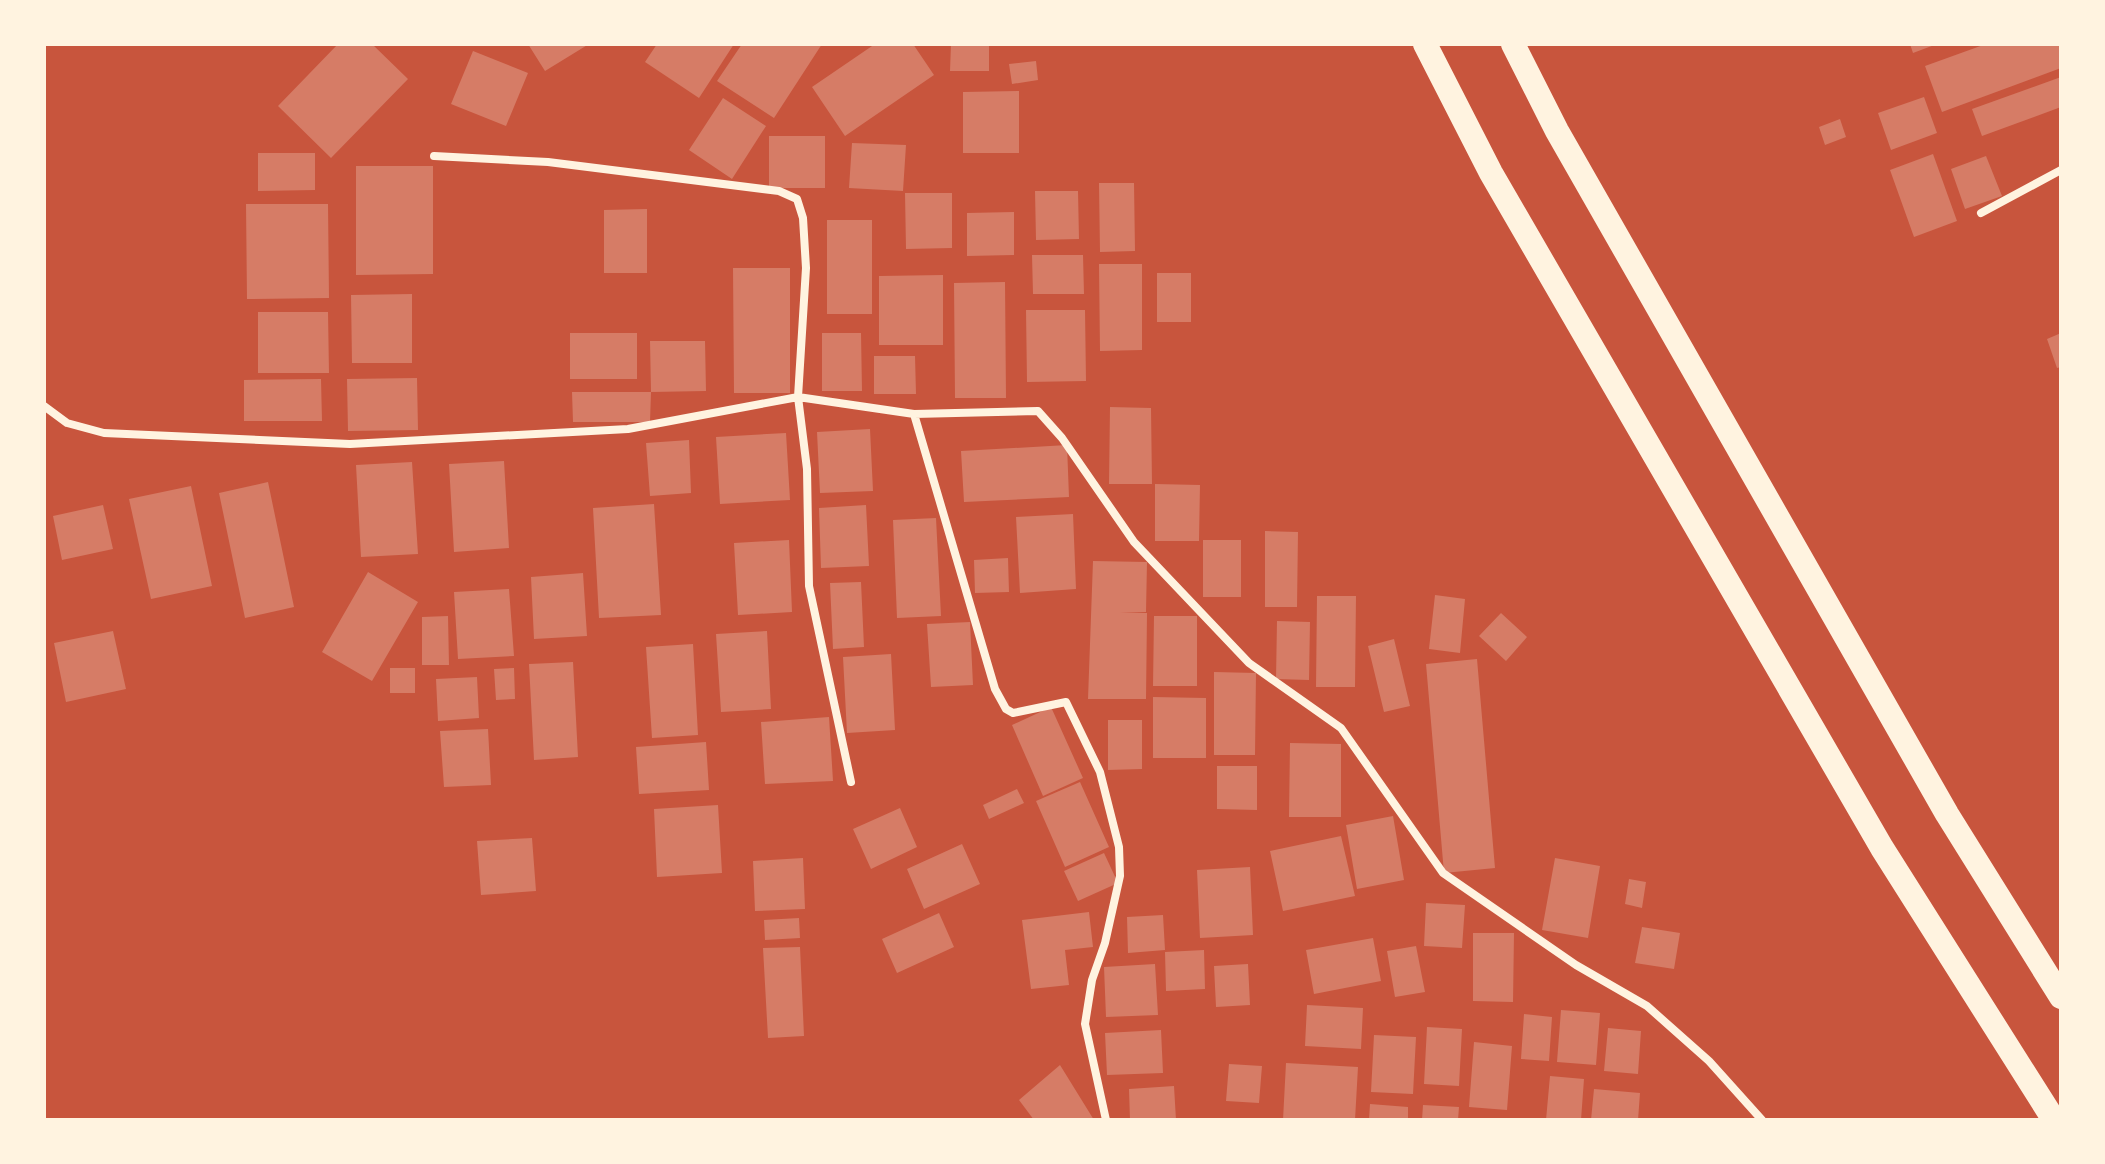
<svg xmlns="http://www.w3.org/2000/svg" width="2105" height="1164" viewBox="0 0 2105 1164" font-family="Literata,serif">
  <style>
    .building { fill: #d67c66 }
    .lines { fill: none; stroke-linecap: round; stroke-linejoin: round }
    .minor { stroke: #fff3e0; stroke-width: 8 }
    .motorway { stroke: #fff3e0; stroke-width: 24 }
  </style>
  <rect width="100%" height="100%" fill="#c8553d"/>
  <path class="building" d="M338,44H372L408,79L331,158L278,106Z
    M528,44H589L545,71Z
    M657,44H734L699,98L645,62Z
    M742,44H822L774,118L717,81Z
    M875,44H913L934,75L845,136L812,87Z
    M951,44H989V71H950Z
    M1910,44H1937L1913,53Z
    M1986,44H2061V68L1942,112L1925,66Z
    M473,51L528,73L506,126L451,104Z
    M1036,61L1038,80L1012,84L1009,64Z
    M2061,77V107L1982,136L1972,109Z
    M1019,91V153H963V92Z
    M1924,97L1937,133L1891,150L1878,113Z
    M723,98L766,126L732,179L689,150Z
    M1840,119L1846,137L1825,145L1819,127Z
    M769,136H825V188H769Z
    M852,143L906,145L903,191L849,188Z
    M258,153H315V190L258,191Z
    M1933,154L1957,221L1914,237L1890,170Z
    M1986,156L2002,196L1965,209L1951,169Z
    M356,166H433V274L356,275Z
    M1099,183H1134L1135,251L1100,252Z
    M1035,191H1078L1079,239L1036,240Z
    M905,193H952V248L906,249Z
    M246,204H328L329,298L247,299Z
    M647,209V273H604V210Z
    M1014,212V255L967,256V213Z
    M827,220H872V314H827Z
    M1032,255H1083L1084,294H1033Z
    M1099,264H1142V350L1100,351Z
    M733,268H790V393H734Z
    M1157,273H1191V322H1157Z
    M943,275V345H879V276Z
    M1005,282L1006,398H955L954,283Z
    M412,294V363H352L351,295Z
    M1026,310H1085L1086,381L1027,382Z
    M258,312H328L329,373H258Z
    M570,333H637V379H570Z
    M822,333H861L862,391H822Z
    M2061,333V367L2057,368L2047,339Z
    M650,341H705L706,391L651,392Z
    M874,356H915L916,394H874Z
    M417,378L418,430L348,431L347,379Z
    M321,379L322,421H244V380Z
    M572,392H651L650,422H573Z
    M1110,407L1151,408L1152,484H1109Z
    M870,429L873,491L820,493L817,432Z
    M786,433L790,500L720,504L716,437Z
    M689,440L691,493L650,496L646,443Z
    M1067,445L1069,497L964,502L961,451Z
    M504,461L509,548L454,552L449,464Z
    M412,462L418,554L361,557L356,465Z
    M268,482L294,607L245,618L219,493Z
    M1155,484L1200,485L1199,541H1155Z
    M191,486L212,586L151,599L129,499Z
    M654,504L661,615L599,618L593,508Z
    M103,505L113,549L62,560L53,516Z
    M866,505L869,566L821,568L819,508Z
    M1073,514L1076,589L1020,593L1016,517Z
    M936,518L941,616L897,618L893,520Z
    M1265,531L1298,532L1297,607H1265Z
    M789,540L792,612L738,615L734,543Z
    M1203,540H1241V597H1203Z
    M1008,558L1009,592L975,593L974,560Z
    M1093,561L1147,562L1146,612L1120,613H1147L1146,699H1088Z
    M368,572L418,602L372,681L322,652Z
    M583,573L587,636L534,639L531,577Z
    M861,582L864,647L833,649L830,583Z
    M509,589L514,656L458,659L454,592Z
    M1435,595L1465,599L1460,653L1429,649Z
    M1317,596H1356L1355,687H1316Z
    M1501,613L1527,637L1506,661L1479,636Z
    M448,616L449,665H422V617Z
    M1154,616H1197V686H1153Z
    M1277,621L1310,622L1309,680L1276,679Z
    M970,622L973,685L931,687L927,624Z
    M113,631L126,689L66,702L54,643Z
    M767,631L771,709L721,712L716,634Z
    M1394,639L1410,706L1384,712L1368,646Z
    M693,644L698,735L652,738L646,647Z
    M891,654L895,730L847,733L843,657Z
    M1477,659L1495,868L1444,873L1426,664Z
    M573,662L578,757L534,760L529,664Z
    M390,668H415V693H390Z
    M514,668L515,699L496,700L494,669Z
    M1214,672L1256,673L1255,755H1214Z
    M477,677L479,718L438,721L436,679Z
    M1153,697L1206,698V758H1153Z
    M1051,707L1083,778L1043,796L1012,725Z
    M829,717L833,781L765,784L761,722Z
    M1108,720H1142V769L1108,770Z
    M488,729L491,785L444,787L440,731Z
    M706,742L709,790L639,794L636,747Z
    M1290,743L1341,744V817H1289Z
    M1217,766H1257V810L1217,809Z
    M1080,782L1109,847L1065,867L1036,801Z
    M1017,789L1024,803L989,819L983,805Z
    M718,805L722,873L657,877L654,809Z
    M900,808L917,847L871,869L853,829Z
    M1393,816L1404,880L1357,889L1346,825Z
    M1341,836L1355,896L1283,911L1270,851Z
    M532,838L536,891L481,895L477,841Z
    M962,844L980,884L924,909L907,869Z
    M1104,853L1118,883L1078,901L1064,871Z
    M803,858L805,909L755,911L753,861Z
    M1555,858L1600,866L1588,938L1542,930Z
    M1250,867L1253,935L1200,938L1197,870Z
    M1629,879L1646,882L1642,908L1625,904Z
    M1426,903L1465,905L1462,948L1424,946Z
    M1089,912L1093,947L1065,950L1069,985L1031,989L1022,920Z
    M939,913L954,947L897,973L882,939Z
    M1163,915L1165,950L1128,953L1127,917Z
    M799,918L800,938L765,940L764,920Z
    M1642,927L1680,933L1674,969L1635,963Z
    M1473,933H1514L1513,1002L1473,1001Z
    M1373,938L1381,981L1314,994L1306,950Z
    M1416,946L1425,992L1395,997L1387,951Z
    M800,947L804,1036L768,1038L763,948Z
    M1204,950L1205,989L1166,991L1165,952Z
    M1155,964L1158,1015L1106,1017L1104,967Z
    M1248,964L1250,1005L1216,1007L1214,966Z
    M1307,1005L1363,1008L1361,1049L1305,1046Z
    M1561,1010L1600,1013L1596,1065L1557,1062Z
    M1524,1014L1552,1017L1549,1061L1521,1059Z
    M1427,1027L1462,1029L1459,1086L1424,1084Z
    M1608,1028L1641,1031L1638,1074L1604,1071Z
    M1161,1030L1163,1073L1107,1075L1105,1033Z
    M1374,1035L1416,1037L1413,1094L1371,1092Z
    M1474,1042L1512,1046L1507,1110L1469,1107Z
    M1286,1063L1358,1067L1355,1120H1283Z
    M1229,1064L1262,1066L1259,1103L1226,1101Z
    M1060,1065L1094,1120H1034L1019,1100Z
    M1550,1076L1584,1079L1581,1120H1546Z
    M1174,1086L1176,1120H1130L1129,1089Z
    M1594,1089L1640,1093L1638,1120H1591Z
    M1370,1104L1408,1107V1120H1369Z
    M1423,1105L1459,1107L1458,1120H1422Z"/>
  <g class="lines">
    <path class="minor" d="M434,156L548,162L779,191L797,199L803,218L806,268L798,397L807,469L809,586L851,782
      M1981,213L2061,170
      M44,406L67,423L104,433L350,444L628,429L798,397L914,414L1038,411L1062,438L1134,542L1249,663L1341,728L1443,873L1576,965L1647,1006L1709,1061L1762,1120
      M914,414L995,689L1006,709L1013,713L1066,702L1100,772L1119,847L1120,876L1105,943L1092,980L1085,1024L1106,1120"/>
    <path class="motorway" d="M1425,44L1491,173L1882,848L2054,1120
      M1513,44L1557,131L1947,814L2061,997"/>
  </g>
  <rect width="2105" height="1164" fill="none" stroke="#fff3e0" stroke-width="92"/>
</svg>
